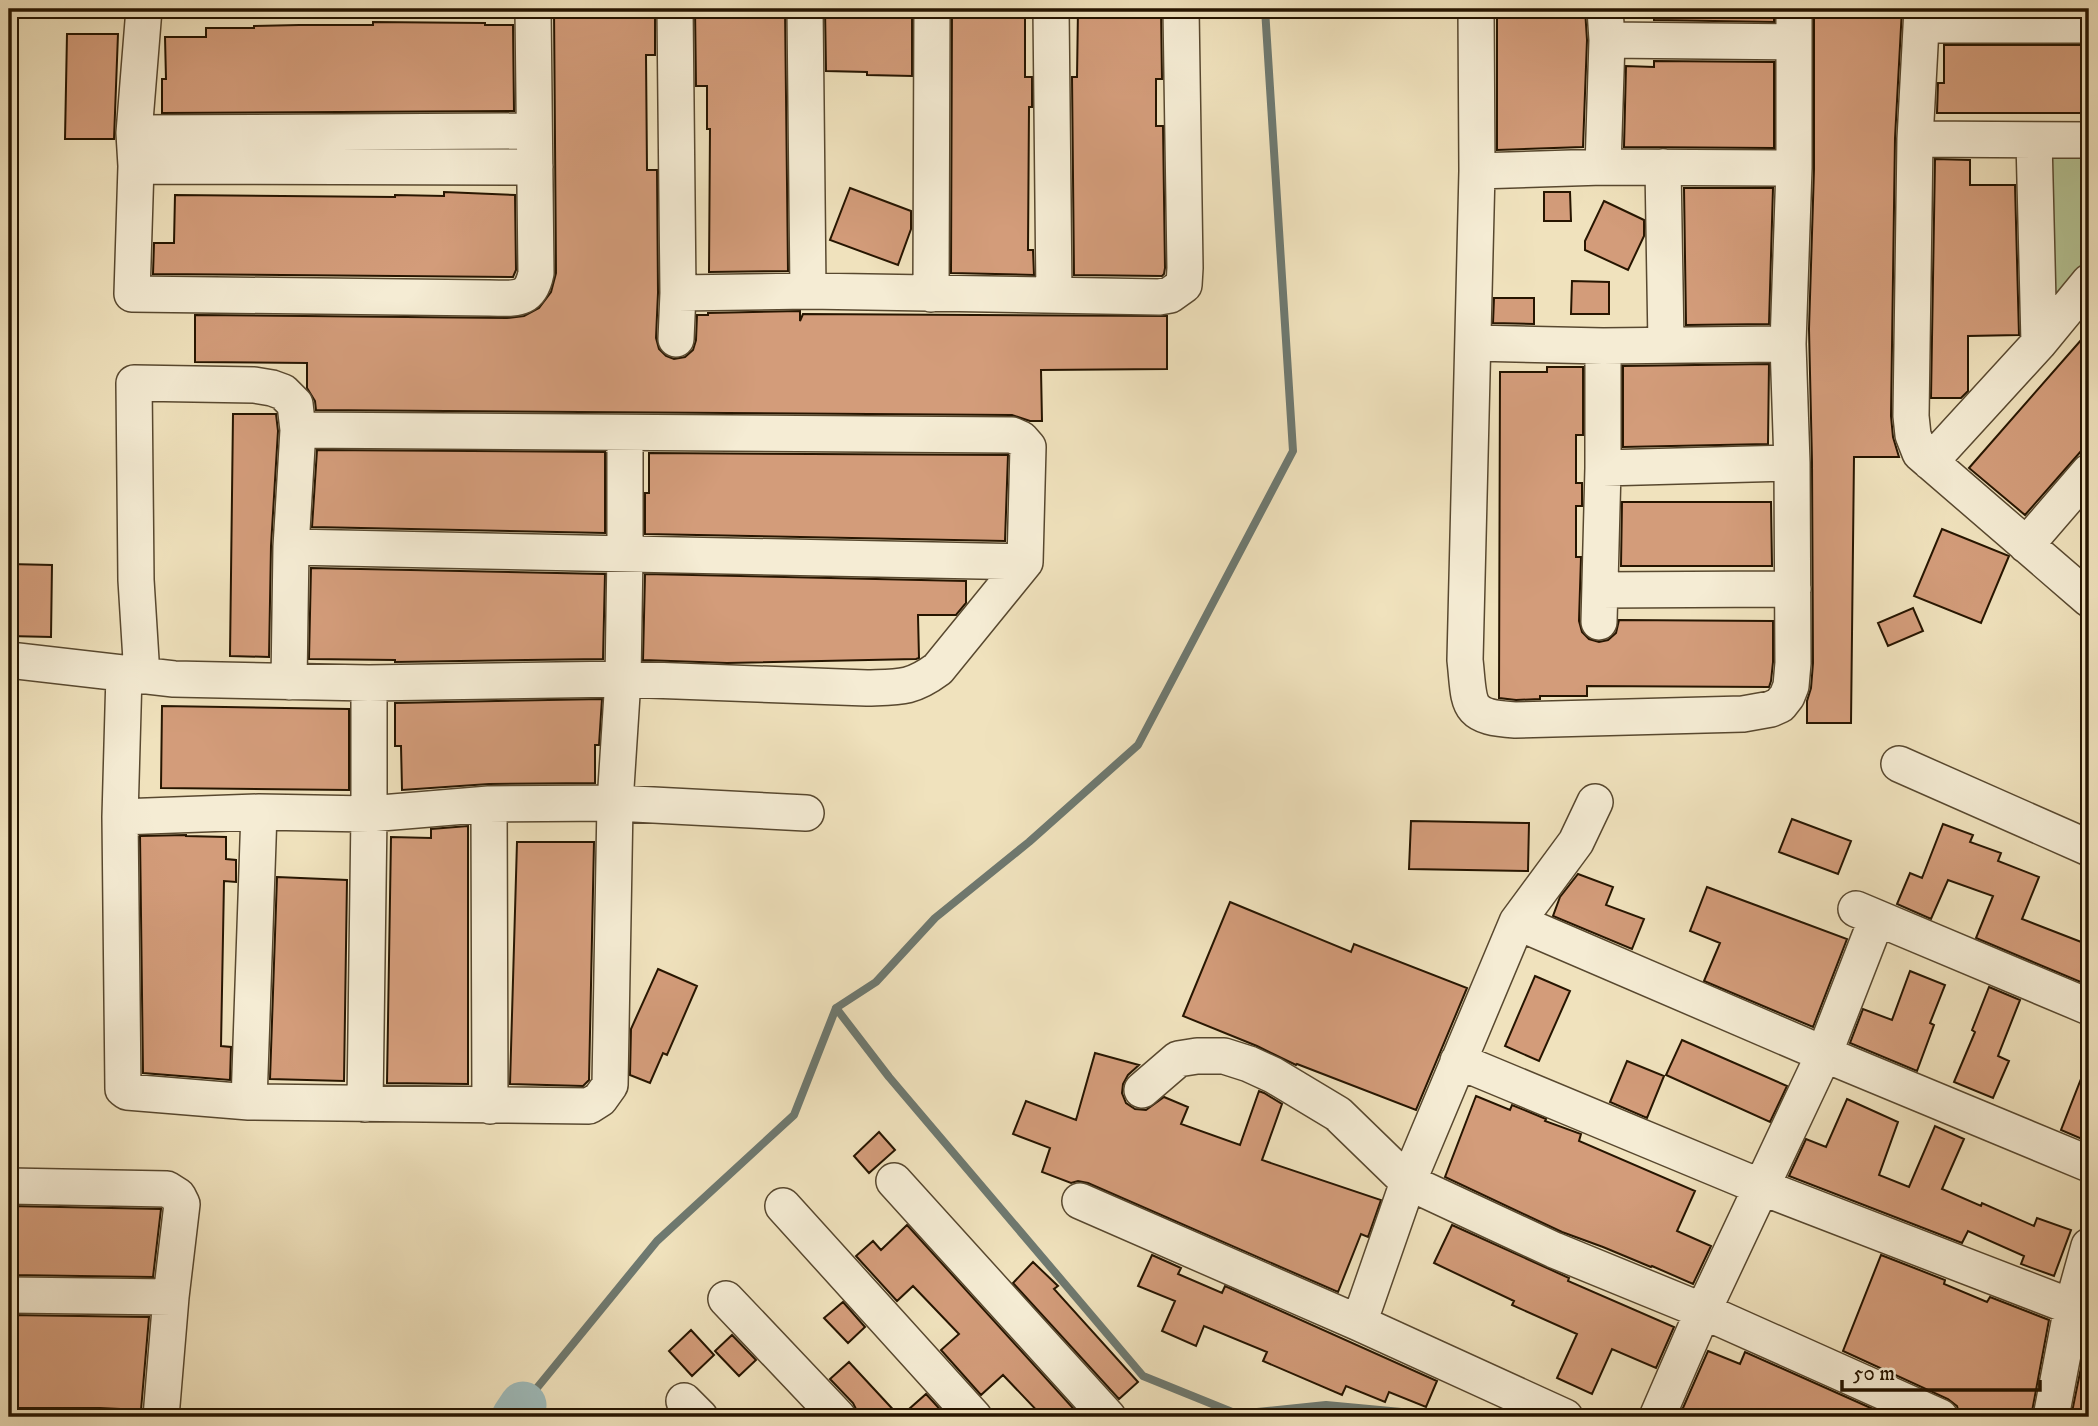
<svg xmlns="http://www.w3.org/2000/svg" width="2098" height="1426" viewBox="0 0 2098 1426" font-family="'IM FELL DW Pica',serif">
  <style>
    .green { fill: #b5c495; stroke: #6e6c4a; stroke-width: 2 }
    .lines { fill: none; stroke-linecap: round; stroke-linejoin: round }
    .stream { stroke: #6e7970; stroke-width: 8 }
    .river { stroke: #9ebbbb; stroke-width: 47 }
    .building { fill: #d39c7a; stroke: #261500; stroke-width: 2 }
    .minor-casing { stroke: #58482f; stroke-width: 38 }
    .minor { stroke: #f5ecd4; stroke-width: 35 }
  </style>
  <rect width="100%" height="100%" fill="#f0e2bd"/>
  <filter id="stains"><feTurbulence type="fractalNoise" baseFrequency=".00286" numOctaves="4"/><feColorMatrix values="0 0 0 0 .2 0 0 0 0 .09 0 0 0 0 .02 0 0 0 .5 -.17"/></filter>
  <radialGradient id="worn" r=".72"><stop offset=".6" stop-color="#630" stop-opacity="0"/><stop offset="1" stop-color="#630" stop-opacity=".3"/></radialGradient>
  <path class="green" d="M2089,149V269L2043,330L2017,153Z"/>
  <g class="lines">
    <path class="stream" d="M836,1008L889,1077L1143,1376L1237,1414L1326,1405L1412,1413L1424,1417
      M523,1405L657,1241L794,1115L836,1008L876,982L935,918L1029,842L1138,745L1293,451L1265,9"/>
    <path class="river" d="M515,1417L523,1405"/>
  </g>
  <path class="building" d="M554,9H655V55H646L647,170H657L658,293L656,338L659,349L666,356L674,359L685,357L693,350L696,340L697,315H708V313L800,311V321L803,314L1167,316V369L1041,370L1042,421H1030L1012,415L316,410L315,401L307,388V363L195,362V315L507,318L524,316L539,308L551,292L556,273Z
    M695,9H785L788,271L709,272L710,129H707V86H696Z
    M825,9H912V76L867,75V72L826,71Z
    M952,9H1025V77H1032V107H1029L1028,250H1033L1034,275L951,273Z
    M1078,9H1161L1162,79H1156V126H1163L1165,268L1164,274L1162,276L1074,275L1072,77H1077Z
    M1497,9H1585L1587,40L1583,147L1497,150Z
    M1654,9H1774V22L1654,20Z
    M1814,9H1902L1895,138L1891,416L1893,437L1899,457H1854L1851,723H1807V701L1811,688L1813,663L1812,462L1809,329L1814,169Z
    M373,22L485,23V25H513L514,111L162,113V79H166L165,37H206V28H254V26L299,25H373Z
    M67,34H118L114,139H65Z
    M1944,45H2089V113H1937L1938,83H1944Z
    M1654,61L1774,62V148L1624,147L1626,66L1654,67Z
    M1935,159L1970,160V185H2015L2019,335L1968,336V391L1961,398H1931Z
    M850,188L911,211V229L898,265L830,240Z
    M1684,188H1773L1769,324L1686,325Z
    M444,192L515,195L516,270L513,277L153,274L154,243H174L175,195L395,197V195L444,196Z
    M1544,192H1570L1571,221H1544Z
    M1604,201L1644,220V236L1628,270L1585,250V241Z
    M1572,281L1609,282V314H1571Z
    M1494,298H1534V324L1493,323Z
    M2089,331V442L2025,515L1969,468Z
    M1769,364L1768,444L1623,447V366Z
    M1547,367H1583V435H1576V483H1582V506H1576V557H1581L1579,621L1582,632L1589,639L1599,642L1608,640L1616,633L1619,620L1773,621V662L1771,681L1769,687L1587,686V696H1540V699L1516,700L1499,698L1500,372H1547Z
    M233,414H276L278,431L271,546L269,657L230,656Z
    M317,450L605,452V533L312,527Z
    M649,453L1008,455L1005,541L645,534V493H649Z
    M1622,502H1771L1772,566H1621Z
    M1942,529L2009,556L1981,623L1914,596Z
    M9,564L52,565L51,637L9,636Z
    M311,568L605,574L603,659L395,662V660L309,659Z
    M645,574L966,581V603L956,615H918L919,658L916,659L727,663L643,660Z
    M1913,608L1923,631L1888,646L1878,623Z
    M602,699L599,745H595V783L489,784L402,790L401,746H395V703Z
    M162,706L349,709V790L161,788Z
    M1792,819L1851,841L1838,874L1779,852Z
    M1411,821L1529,823L1528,871L1409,869Z
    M1943,824L1973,835L1970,842L2001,853L1998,861L2039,877L2022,919L2089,945V966L2083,983L1976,938L1993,896L1948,880L1931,919L1897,904L1910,873L1922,878Z
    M468,826V1084L387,1083L391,837L431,838V829Z
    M186,835V836L226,837V859L236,860V882L224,881L221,1046L231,1047L230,1080L143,1073L140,836Z
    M517,842H594L589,1080L583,1086L510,1084Z
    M1578,874L1613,887L1606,905L1644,919L1632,949L1553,916L1560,897Z
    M277,877L347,880L344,1081L270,1079Z
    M1707,887L1847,939L1813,1027L1704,981L1720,943L1690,931Z
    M1230,902L1351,952L1354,944L1467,988L1416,1110L1297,1064L1296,1065L1257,1046L1183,1016Z
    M658,969L697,986L667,1055L663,1053L650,1083L630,1075L631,1029Z
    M1910,971L1945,985L1930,1023L1934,1025L1917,1071L1850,1043L1863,1009L1892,1020Z
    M1535,976L1570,991L1539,1061L1505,1046Z
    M1989,987L2020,1000L1998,1056L2009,1061L1993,1098L1954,1082L1975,1032L1972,1030Z
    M1682,1040L1787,1086L1770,1122L1666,1075Z
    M1095,1053L1139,1065L1128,1075L1123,1084L1122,1093L1126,1103L1135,1109L1146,1110L1164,1097L1188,1107L1181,1124L1240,1145L1259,1091L1264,1093L1282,1104L1262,1160L1381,1200L1368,1237L1361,1234L1338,1292L1088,1183L1078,1181L1071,1183L1042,1172L1050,1148L1013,1134L1026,1101L1076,1120Z
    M1627,1061L1664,1076L1647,1118L1610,1102Z
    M2088,1061H2089V1142L2061,1130Z
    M1476,1096L1510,1110L1512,1105L1546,1119L1545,1121L1581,1134L1579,1141L1695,1191L1677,1231L1711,1246L1693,1284L1652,1266L1651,1267L1603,1247L1562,1232L1445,1177Z
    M1847,1099L1898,1122L1879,1175L1909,1187L1935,1126L1964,1139L1942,1189L1981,1206L1982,1203L2034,1226L2037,1218L2071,1230L2054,1276L2021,1264L2024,1256L1968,1231L1962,1243L1789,1176L1806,1139L1826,1147Z
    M879,1132L895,1150L869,1173L854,1156Z
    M9,1206L161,1209L153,1277L9,1275Z
    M907,1225L1081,1417H1043L1003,1375L981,1395L941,1350L959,1334L913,1286L897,1301L856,1256L873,1241L881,1250Z
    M1452,1225L1569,1278L1568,1281L1674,1327L1656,1368L1612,1349L1592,1394L1557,1378L1577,1334L1512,1305L1514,1301L1434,1263Z
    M1152,1255L1181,1268L1178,1274L1222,1293L1225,1286L1437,1381L1426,1407L1389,1392L1385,1402L1346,1386L1342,1395L1263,1361L1267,1352L1204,1326L1196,1346L1162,1331L1175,1301L1138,1286Z
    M1881,1255L1945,1280L1944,1284L1987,1302L1990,1297L2049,1320L2031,1417H1960L1957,1406L1948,1399L1843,1351Z
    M1033,1262L1058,1286L1054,1289L1138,1382L1119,1399L1013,1283Z
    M843,1302L865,1327L848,1343L824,1318Z
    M9,1315L149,1317L141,1410L100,1408H9Z
    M691,1330L714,1355L692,1376L669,1351Z
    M2088,1333L2089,1334V1417H2071Z
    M732,1335L756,1360L739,1376L715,1351Z
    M1708,1351L1740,1364L1745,1352L1891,1417H1679Z
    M849,1362L900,1417L926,1394L947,1417H860L853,1403L830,1379Z"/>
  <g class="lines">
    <g class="minor-casing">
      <path id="minor" d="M144,9L134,133L136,166L132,294L489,298C514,298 530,303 536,273L533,9
        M675,9L678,293L676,339
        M805,9L808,291
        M1051,9L1054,295
        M1476,9L1477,171L1465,660C1470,705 1464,717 1515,720L1743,714L1771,709L1780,705L1787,696L1791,686L1793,663L1792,463L1788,344L1794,168V9
        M1922,9L1915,139L1911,416L1913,435L1920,453L2089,599
        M1922,25H2089
        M1607,40L1794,42
        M134,133L534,131
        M1915,139L2089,140
        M2034,140L2039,343
        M136,166L535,167
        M1603,167L1607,40L1605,9
        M1663,167L1666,344
        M1477,171L1603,167L1794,168
        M678,293L808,291L1159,297L1170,295L1184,285L1185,268L1181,9
        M931,294L932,9
        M1474,343L1603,346L1788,344
        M1930,462L2039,343L2089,282
        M1603,468L1792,463
        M2026,545L2089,472
        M291,547L1025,562
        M1600,590L1793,589
        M1599,622L1603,468V346
        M9,660L174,679L369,683L623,679L867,688C899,687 911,689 938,669L1025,562L1028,447L1021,439L1012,435L298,430
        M124,674L120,817L123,1089L127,1092L249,1102L589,1106L600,1099L610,1085L615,803L623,679L625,553V434
        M142,676L136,580L134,383L254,385L272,388L283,392L295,404L298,430L291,547L289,682
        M1899,764L2089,848
        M489,804L490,1106
        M259,812L369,814L489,804L615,803L806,813
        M120,817L259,812L249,1102
        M1856,909L2089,1007
        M1517,922L1824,1054L2089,1164
        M1458,1061L1761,1187L2072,1307
        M1142,1090L1178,1059L1197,1056H1224L1249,1064L1273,1075L1338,1114L1408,1182L1554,1250L1703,1311L1940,1417
        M365,1104L369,814V683
        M894,1181L1108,1417
        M9,1186L167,1189L178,1196L182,1204L171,1297L161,1417
        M1080,1201L1359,1323L1565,1417
        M783,1206L974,1417
        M9,1295L171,1297
        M726,1299L838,1417
        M1359,1323L1408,1182L1517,922L1576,842L1595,802
        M684,1401L700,1417
        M1657,1417L1703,1311L1824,1054L1877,918
        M2051,1417L2072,1307L2089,1246"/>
    </g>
    <use href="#minor" class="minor"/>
  </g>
  <rect width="2098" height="1426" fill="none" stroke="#f0e2bd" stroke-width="35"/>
  <rect x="10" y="10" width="2077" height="1405" fill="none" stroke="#261500" stroke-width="3.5"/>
  <rect x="18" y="18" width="2063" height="1391" fill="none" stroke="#261500" stroke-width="2"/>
  <path d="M1842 1380v10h198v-10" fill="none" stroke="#261500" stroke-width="3.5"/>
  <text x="1853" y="1380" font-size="21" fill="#261500" stroke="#f5ecd4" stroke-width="5" paint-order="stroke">50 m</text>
  <rect width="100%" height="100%" filter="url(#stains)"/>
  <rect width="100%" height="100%" fill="url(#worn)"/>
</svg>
